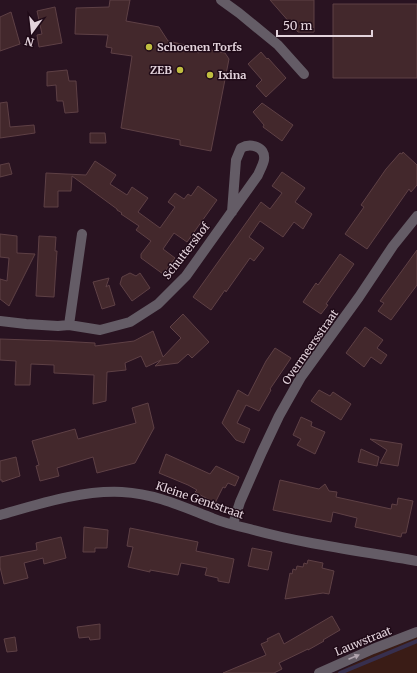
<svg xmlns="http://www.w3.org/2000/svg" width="417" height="673" viewBox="0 0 417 673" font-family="Merriweather,serif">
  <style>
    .green { fill: #3a1c16 }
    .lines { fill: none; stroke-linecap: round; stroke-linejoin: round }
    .stream { stroke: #372f4e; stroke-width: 4 }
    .building { fill: #43282c; stroke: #5e4045 }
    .minor { stroke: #645c66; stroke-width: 10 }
    .oneway { fill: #b0a3ad }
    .poi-dot { fill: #c0be40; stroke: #1f0a17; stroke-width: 1.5 }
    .labels { text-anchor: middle; stroke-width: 3; stroke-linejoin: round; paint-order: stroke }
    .poi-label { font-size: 11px; font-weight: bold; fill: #e3d3dc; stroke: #1f0a17; text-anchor: start }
    .street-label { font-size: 11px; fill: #e3d3dc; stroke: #1f0a17 }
  </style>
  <rect width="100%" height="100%" fill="#291321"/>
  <path class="green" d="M417,636V673H336L387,647Z"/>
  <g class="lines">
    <path class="stream" d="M340,673L417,641"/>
  </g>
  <path class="building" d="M110,0H130L126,21L159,27L168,41L194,47L198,53L206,49L225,53L229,59L211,151L180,145V140L121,128L132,56L111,53L112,48L106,47L108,35L75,34L76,8L109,7Z
    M270,0H314V32H298Z
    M333,4H417V78H333Z
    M55,7L62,43L39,47L37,35L42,34L37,11Z
    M11,12L20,44L0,51V17Z
    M261,52L267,59L268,58L286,78L266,97L256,86L262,80L248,64Z
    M67,70L69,81H76L78,112L65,113L63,101H57L56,85L47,86V72Z
    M7,102L10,127L34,125L35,133L0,138V103Z
    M262,103L293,125L282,141L263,127L264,125L253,112Z
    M90,133H105L106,143H90Z
    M403,152L417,165V185L411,192L409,189L367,249L345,234L364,207L361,205L386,169L400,153L402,154Z
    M95,161L116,175L110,184L127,195L132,187L148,198L138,212L160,228L175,207L168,202L175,193L184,199L188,194L191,196L198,186L217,200L187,242L174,233L163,249L175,258L163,274L141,258V254L151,241L136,230L139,226L121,214L122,213L117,210V209L72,176L71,191H58V207H44L46,173L86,175Z
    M9,163L12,174L0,177V165Z
    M282,172L305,188L295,202L312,214L303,229L294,222L283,237L260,221L249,237L264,248L254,261L250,258L226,292L225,290L211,310L193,297L261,202L270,209L282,193L272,186Z
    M0,234L17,236V253L35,254L9,306L0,299V279L7,281L9,258L0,257Z
    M39,236L56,237L55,251H57L54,297L36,296Z
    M417,250V285L391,320L378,311L384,303L380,301Z
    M340,254L354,264L326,304L328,305L321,314L303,302L316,283L318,285Z
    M130,273L136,276L140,273L150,288L132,301L120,284L122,277Z
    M109,278L106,287L109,285L115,305L102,309L93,282Z
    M183,314L209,342L192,358L188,354L178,363L155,366L161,360L146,367L141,356L125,363L126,370L107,372L106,401L93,404L94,375L54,373V365L31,364L30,385H15L16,361L0,360V339L59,341L95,343V346L134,341L153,331L163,357L181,338L170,327Z
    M365,327L383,340L377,348L387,355L381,364L371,357L364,367L346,353Z
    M275,348L291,358L270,389L271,390L259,411L246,405L237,423L250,429L244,443L236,440L222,423L238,390L248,396L266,361Z
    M319,390L330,396L333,392L351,404L341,420L311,401Z
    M148,403L154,428L135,463L97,473L93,457L57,468L59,476L40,481L36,466L39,465L32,441L75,429L78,439L136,423L132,408Z
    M301,417L312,422L311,426L325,432L315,454L297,445L301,439L293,435Z
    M370,439L402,444L398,466L380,463L387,450Z
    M361,449L379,457L377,466L358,462Z
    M166,454L210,474L216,466L239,477L235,486L228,483L225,488L223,487L215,503L195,492L197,490L188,485L159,473Z
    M16,457L20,476L2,482V480H0V461Z
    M280,480L319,489L325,484L329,491L337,492L336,497L391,509L392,504L397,505L398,498L413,501L406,533H402L401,537L355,527L357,518L333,512L331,522L273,510Z
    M84,527L108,530L107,548H95V552H83Z
    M130,528L198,542L196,551L234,559L229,583L218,581V578L205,575L207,568L181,563L178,575L150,570V572L128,567L133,547L127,546Z
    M61,537L66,558L44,564L43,558L24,563L28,578L4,584L0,567V557L37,550L36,543Z
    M252,548L272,552L268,570L248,566Z
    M308,560L323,563L322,568L334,571L329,594L323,593L285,599L290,573L292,574L293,569L296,570L297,566L303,567L304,563L307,564Z
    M332,616L340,630L323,640L324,641L308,650V649L279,663L282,669L274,673H223L266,655L261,644L268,641L267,639L279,633L284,644Z
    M100,624V639L90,640L89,637L79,638L77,627Z
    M15,637L17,651L7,652L4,639Z"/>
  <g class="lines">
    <path class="minor" d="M221,0L239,13L278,45L304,74
      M0,321L26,324L58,326L69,325L100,330L130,322L158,304L186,276L258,175C260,170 263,165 264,160C266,146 250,143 241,148L236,160L232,212
      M69,325L82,234
      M0,515C39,504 81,490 122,492C156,494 181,506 212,518C224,523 237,526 250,529C304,544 361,551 417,561
      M233,524L240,502L262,452L279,416L301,377L359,297L393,246L417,216
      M319,673L373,649L417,632"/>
  </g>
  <defs><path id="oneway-solid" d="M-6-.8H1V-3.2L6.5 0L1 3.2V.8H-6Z"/></defs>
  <use class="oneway" href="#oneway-solid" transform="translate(354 657) rotate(-23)"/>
  <g class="poi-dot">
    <circle cx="149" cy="47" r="4"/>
    <circle cx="180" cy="70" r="4"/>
    <circle cx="210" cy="75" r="4"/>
  </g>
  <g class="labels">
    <g class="poi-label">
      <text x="157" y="51">Schoenen Torfs</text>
      <text x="172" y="74" text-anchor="end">ZEB</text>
      <text x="218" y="79">Ixina</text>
    </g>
    <g class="street-label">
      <text transform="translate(186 251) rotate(-52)" y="4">Schuttershof</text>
      <text transform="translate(310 347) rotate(-55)" y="4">Overmeersstraat</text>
      <text transform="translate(200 500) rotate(19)" y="4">Kleine Gentstraat</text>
      <text transform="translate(363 641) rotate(-22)" y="4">Lauwstraat</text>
    </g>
  </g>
  <g transform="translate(32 32) rotate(195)" stroke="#1f0a17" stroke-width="3" paint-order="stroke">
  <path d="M0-3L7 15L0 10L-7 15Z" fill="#e3d3dc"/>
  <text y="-6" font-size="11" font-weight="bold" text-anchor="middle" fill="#e3d3dc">N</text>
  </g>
  <path d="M277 30v6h95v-6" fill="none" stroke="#e3d3dc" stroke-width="2"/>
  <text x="283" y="30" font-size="12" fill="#e3d3dc" stroke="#1f0a17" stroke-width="3" paint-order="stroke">50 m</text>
</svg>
